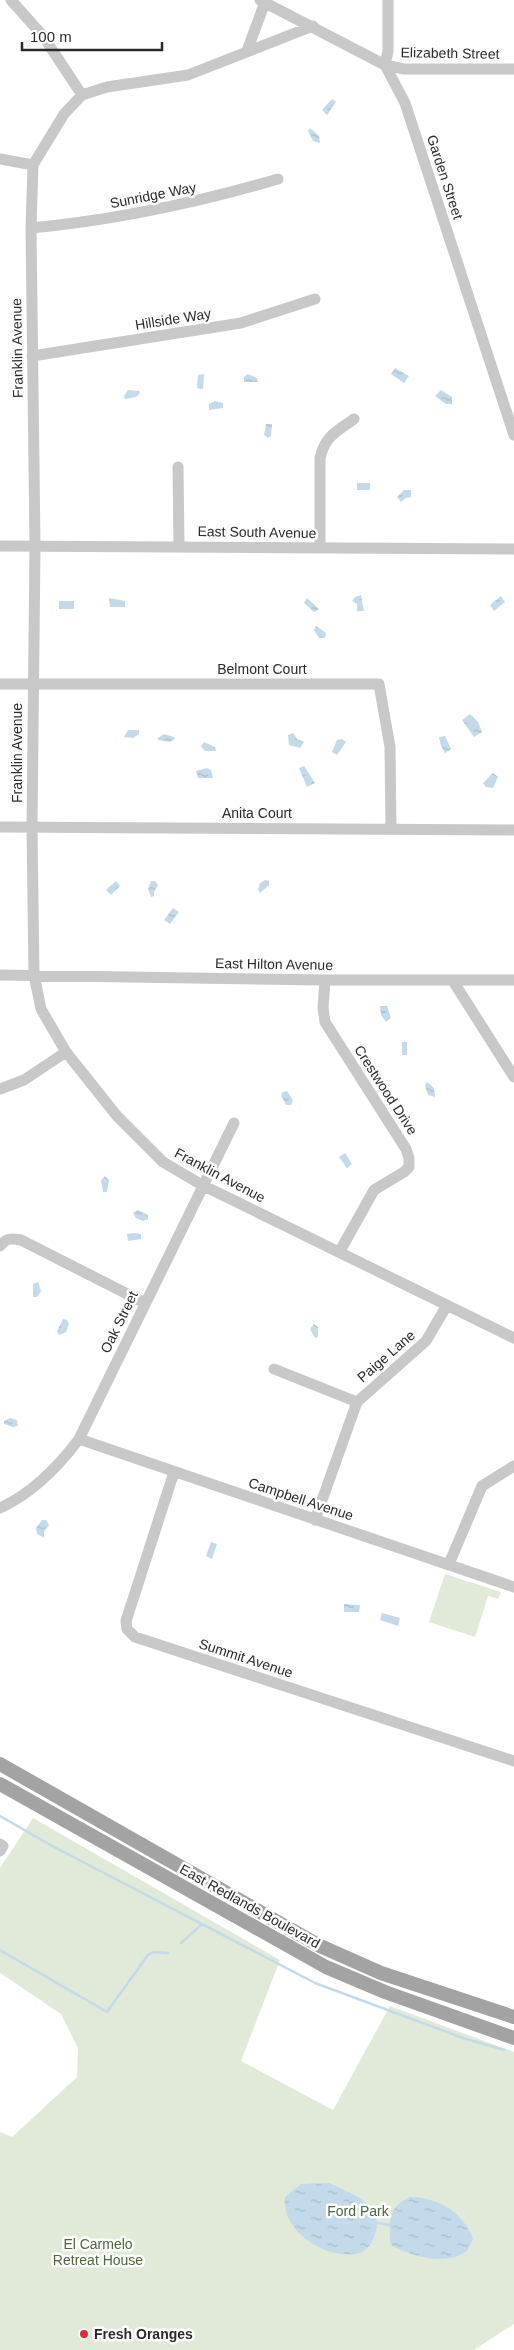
<svg xmlns="http://www.w3.org/2000/svg" width="514" height="2350" viewBox="0 0 514 2350" font-family="Helvetica,sans-serif">
  <style>
    .park { fill: #e1ead8 }
    .water { fill: url(#water-ripples) }
    .lines { fill: none; stroke-linecap: round; stroke-linejoin: round }
    .stream { stroke: #c3daea; stroke-width: 2.5 }
    .minor { stroke: #c8c8c8; stroke-width: 11 }
    .major { stroke: #a3a3a3; stroke-width: 14 }
    .poi-dot { fill: #e62931; stroke: #fff; stroke-width: 2 }
    .labels { text-anchor: middle; stroke-width: 5; stroke-linejoin: round; paint-order: stroke }
    .street-label { font-size: 14px; fill: #2b2b2b; stroke: #fff }
    .park-label { font-size: 14px; fill: #4d6739; stroke: #fff }
    .poi-label { font-size: 14px; font-weight: bold; fill: #2b2b2b; stroke: #fff; text-anchor: start }
  </style>
  <defs>
    <pattern id="water-ripples" width="26" height="14" patternUnits="userSpaceOnUse" patternTransform="scale(1.25)"><rect width="26" height="14" fill="#c3daea"/><path d="M2 4q2-2 4 0t4 0M15 11q2-2 4 0t4 0" fill="none" stroke="#a8bbc9"/></pattern>
  </defs>
  <rect width="100%" height="100%" fill="#fff"/>
  <path class="park" d="M445,1574L501,1592L498,1599L488,1596L475,1637L429,1622Z
    M33,1818L280,1960L241,2061L333,2110L390,2006L514,2052V2324L474,2350H0V2132L12,2137L77,2077L78,2048L61,2014L0,1973V1868Z"/>
  <path class="water" d="M332,99L336,102L327,115L322,110Z
    M310,128L319,136L320,143L313,141L308,131Z
    M395,368L409,376L404,383L391,374Z
    M204,374L203,389L197,388L198,375Z
    M248,374L257,378L258,382H244V377Z
    M128,390L139,391L140,393L136,397L125,399L124,396Z
    M441,390L452,397V404H446L435,396Z
    M215,401L223,403V408L209,410V404Z
    M266,424H272L271,436L268,438L264,435Z
    M357,483H370V490H357Z
    M404,490H411V497L406,498L401,502L397,497Z
    M361,595L364,611H357V604L352,601L355,597Z
    M501,596L505,602L494,611L490,605Z
    M109,598L125,601V607H110Z
    M307,598L319,609L314,612L304,603Z
    M59,601H74V609H59Z
    M316,626L326,633L325,638H319L314,630Z
    M470,714L478,722L482,732L474,737L462,720Z
    M128,730H139V734L133,738L124,737Z
    M293,733L297,739L304,742L300,748L289,745L288,735Z
    M164,734L174,737L175,739L170,742L158,740V738Z
    M445,736L451,749L445,753L441,746L439,737Z
    M342,739L346,742L337,755L332,752L337,740Z
    M204,742L215,747L216,751H205L201,746Z
    M304,766L315,783L307,787L299,768Z
    M207,768L211,770L213,778H198L196,771Z
    M493,773L498,777L493,788L486,787L483,783Z
    M265,880L269,881V885L260,893L258,890L260,883Z
    M116,881L120,886L111,895L106,890Z
    M151,881H155L158,885L154,892V896L151,897L148,889Z
    M173,908L179,912L170,924L164,920Z
    M380,1006H387L391,1018L386,1022L381,1015Z
    M402,1042H407V1055H402Z
    M427,1082L434,1088L435,1097L428,1095L425,1086Z
    M287,1091L293,1100L291,1105H286L281,1095L283,1092Z
    M345,1153L352,1164L347,1168L339,1157Z
    M105,1176L109,1180L107,1192H103L101,1180Z
    M138,1210L148,1215V1219L143,1221L136,1218L133,1213Z
    M134,1233L141,1234V1239L128,1241L127,1234Z
    M38,1282L41,1291L37,1297H33V1284Z
    M63,1319L67,1320L69,1324L66,1332L59,1335L57,1331Z
    M314,1324L318,1327V1337L315,1338L310,1329Z
    M10,1418L17,1420L18,1426L13,1427L4,1424V1421Z
    M42,1520H46L49,1525L44,1532V1538L37,1534L36,1528Z
    M211,1542L217,1544L212,1559L206,1556Z
    M344,1604L360,1605L359,1612H344Z
    M382,1613L400,1618L398,1626L380,1620Z
    M329,2183C353,2194 387,2205 374,2237C370,2247 364,2253 354,2254C323,2258 281,2230 285,2197L301,2184Z
    M409,2197C436,2196 464,2212 473,2239L467,2251C444,2266 415,2257 392,2246L390,2242C390,2220 387,2209 409,2197Z"/>
  <g class="lines">
    <path class="stream" d="M0,1816L56,1848L315,1983L463,2038L504,2050
      M181,1943L202,1924
      M0,1950L107,2012L148,1955L153,1952L168,1953
      M377,2223L390,2225"/>
    <path class="minor" d="M11,0L43,36L82,95
      M260,0L385,65L405,103L514,435
      M313,26L188,75L107,87L82,95L64,114L33,165L31,228L35,546L32,828L34,975L41,1009L66,1052L117,1116L163,1162L202,1185L514,1338
      M247,51L265,2
      M385,65L404,69H514
      M385,65L388,51V0
      M0,159L33,165
      M31,228C116,220 196,203 278,179
      M32,356L241,323L315,299
      M178,467L179,546
      M0,546L514,549
      M320,548V458C325,436 336,432 354,419
      M0,684H379L390,747L391,828
      M0,827L514,830
      M0,975L325,980H514
      M325,980L323,1008L325,1022L406,1149L409,1158V1167L404,1172L374,1190L340,1251
      M453,981L514,1077
      M0,1089L24,1080L66,1052
      M0,1246C6,1238 11,1238 21,1240L145,1303
      M274,1369L357,1402
      M79,1439L514,1587
      M174,1472L126,1621L127,1629L135,1637L514,1761
      M0,1508C33,1493 58,1467 79,1439L234,1123
      M315,1520L357,1402L426,1341L447,1305
      M449,1564L482,1486L514,1466
      M0,1844L3,1846L0,1851"/>
    <path class="major" d="M0,1764L320,1946L381,1973L514,2017
      M0,1784L326,1967L385,1992L514,2038"/>
  </g>
  <circle class="poi-dot" cx="84" cy="2334" r="5"/>
  <g class="labels">
    <g class="street-label">
      <text transform="translate(450 53) rotate(1)" y="5">Elizabeth Street</text>
      <text transform="translate(445 177) rotate(72)" y="5">Garden Street</text>
      <text transform="translate(153 195) rotate(-11)" y="5">Sunridge Way</text>
      <text transform="translate(173 319) rotate(-9)" y="5">Hillside Way</text>
      <text transform="translate(17 348) rotate(-91)" y="5">Franklin Avenue</text>
      <text transform="translate(257 532) rotate(1)" y="5">East South Avenue</text>
      <text x="262" y="674">Belmont Court</text>
      <text transform="translate(17 753) rotate(-90)" y="5">Franklin Avenue</text>
      <text x="257" y="818">Anita Court</text>
      <text transform="translate(274 964) rotate(1)" y="5">East Hilton Avenue</text>
      <text transform="translate(386 1090) rotate(57)" y="5">Crestwood Drive</text>
      <text transform="translate(220 1175) rotate(28)" y="5">Franklin Avenue</text>
      <text transform="translate(119 1322) rotate(-64)" y="5">Oak Street</text>
      <text transform="translate(386 1356) rotate(-41)" y="5">Paige Lane</text>
      <text transform="translate(301 1499) rotate(18)" y="5">Campbell Avenue</text>
      <text transform="translate(246 1658) rotate(18)" y="5">Summit Avenue</text>
      <text transform="translate(250 1906) rotate(29)" y="5">East Redlands Boulevard</text>
    </g>
    <g class="park-label">
      <text x="358" y="2216">Ford Park</text>
      <text x="98" y="2249">El Carmelo<tspan x="98" dy="16">Retreat House</tspan></text>
    </g>
    <g class="poi-label">
      <text x="94" y="2339">Fresh Oranges</text>
    </g>
  </g>
  <path d="M22 42v8h140v-8" fill="none" stroke="#2b2b2b" stroke-width="2.5"/>
  <text x="30" y="42" font-size="15" fill="#2b2b2b" stroke="#ffffff" stroke-width="4" paint-order="stroke">100 m</text>
</svg>
